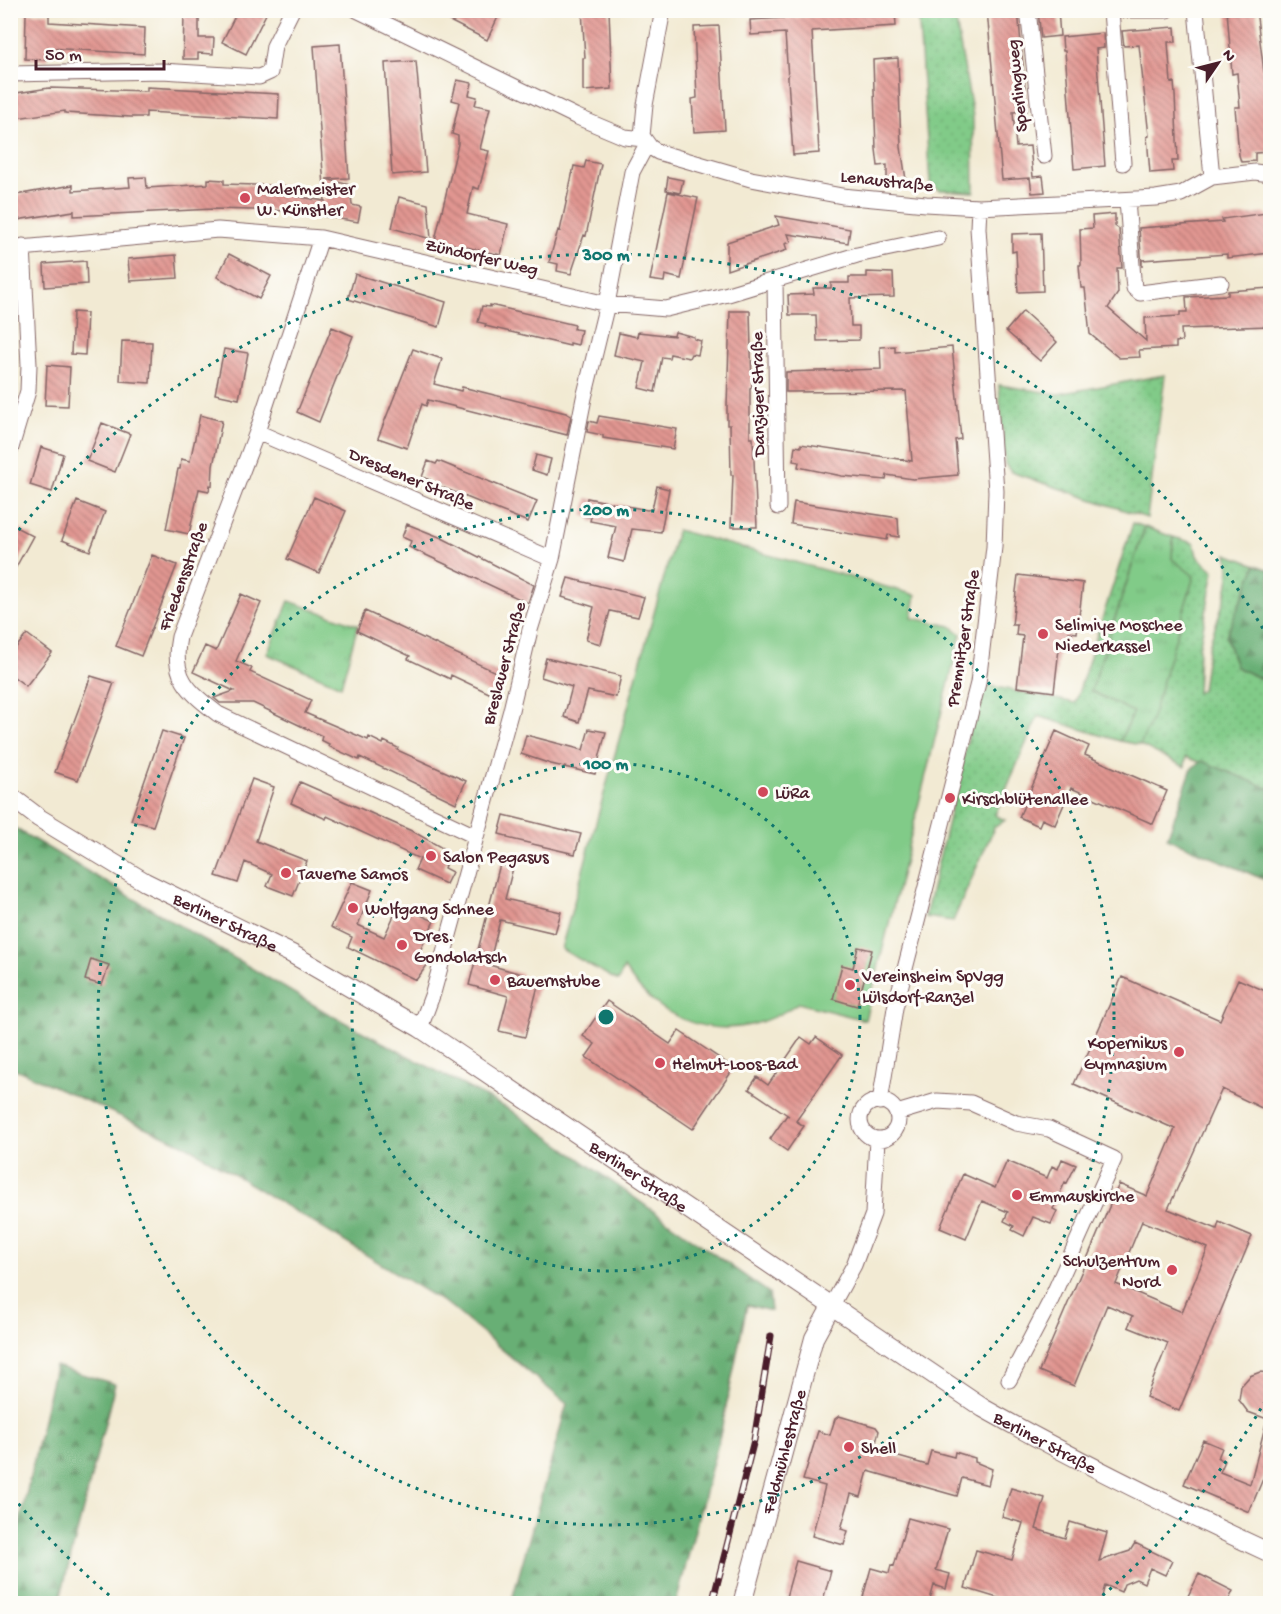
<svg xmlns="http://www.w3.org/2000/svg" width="1281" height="1614" viewBox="0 0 1281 1614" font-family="'Gochi Hand',sans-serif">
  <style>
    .grass { fill: url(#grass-dots); stroke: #66755a; stroke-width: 1.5 }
    .forest { fill: url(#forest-firs); stroke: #596750; stroke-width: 1.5 }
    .park { fill: url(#park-tufts); stroke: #66755a; stroke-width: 1.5 }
    .pitch { fill: #81cb88; stroke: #66755a; stroke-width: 1.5 }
    .building { fill: url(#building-back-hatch); fill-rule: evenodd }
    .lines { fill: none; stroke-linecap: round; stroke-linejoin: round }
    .minor-casing { stroke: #856666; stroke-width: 17 }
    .tertiary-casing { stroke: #856666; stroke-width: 20 }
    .minor { stroke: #fff; stroke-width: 15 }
    .tertiary { stroke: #fff; stroke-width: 18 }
    .rail-casing { stroke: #4a1f2b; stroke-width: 7 }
    .rail { stroke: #fdfcf7; stroke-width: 4.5; stroke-dasharray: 14; stroke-linecap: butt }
    .ring { fill: none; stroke: #0f766e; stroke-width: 3; stroke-dasharray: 3 6 }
    .poi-dot { fill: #d1495b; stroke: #fdfcf7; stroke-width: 2 }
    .labels { text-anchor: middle; stroke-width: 6; stroke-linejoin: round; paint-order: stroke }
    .street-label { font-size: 18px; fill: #4a1f2b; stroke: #fdfcf7 }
    .poi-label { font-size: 18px; fill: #4a1f2b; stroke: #fdfcf7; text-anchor: start }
    .centre { fill: #0f766e; stroke: #fdfcf7; stroke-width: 3 }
    .ring-label { font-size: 18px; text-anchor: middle; font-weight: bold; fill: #0f766e; stroke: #fdfcf7; stroke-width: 6; stroke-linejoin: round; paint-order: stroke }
  </style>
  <defs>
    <pattern id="grass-dots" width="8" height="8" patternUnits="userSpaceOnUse" patternTransform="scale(1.5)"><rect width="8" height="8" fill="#81cb88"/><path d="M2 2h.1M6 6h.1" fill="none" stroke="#71ae76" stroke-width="1.8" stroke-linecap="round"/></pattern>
    <pattern id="forest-firs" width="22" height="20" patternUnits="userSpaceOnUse" patternTransform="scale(1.5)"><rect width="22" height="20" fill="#68af74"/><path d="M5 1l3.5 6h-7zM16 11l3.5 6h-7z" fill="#588e5f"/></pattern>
    <pattern id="park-tufts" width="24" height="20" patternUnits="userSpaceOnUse" patternTransform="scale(1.5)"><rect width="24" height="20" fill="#81cb88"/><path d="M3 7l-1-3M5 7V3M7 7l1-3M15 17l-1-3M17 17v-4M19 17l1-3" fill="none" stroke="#71ae76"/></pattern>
    <pattern id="building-back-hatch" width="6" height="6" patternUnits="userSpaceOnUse" patternTransform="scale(1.5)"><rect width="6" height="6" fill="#e19691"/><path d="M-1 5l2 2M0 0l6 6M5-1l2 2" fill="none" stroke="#b87a77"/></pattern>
  </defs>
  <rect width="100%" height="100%" fill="#fdfcf7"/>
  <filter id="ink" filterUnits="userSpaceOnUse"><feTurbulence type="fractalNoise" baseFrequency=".0167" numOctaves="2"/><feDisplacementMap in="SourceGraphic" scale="12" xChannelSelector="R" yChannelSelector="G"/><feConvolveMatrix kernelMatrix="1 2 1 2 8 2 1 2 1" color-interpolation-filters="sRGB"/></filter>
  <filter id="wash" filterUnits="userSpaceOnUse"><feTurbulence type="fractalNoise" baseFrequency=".008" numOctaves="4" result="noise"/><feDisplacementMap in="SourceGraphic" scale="24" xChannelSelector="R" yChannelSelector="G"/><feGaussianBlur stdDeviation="1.35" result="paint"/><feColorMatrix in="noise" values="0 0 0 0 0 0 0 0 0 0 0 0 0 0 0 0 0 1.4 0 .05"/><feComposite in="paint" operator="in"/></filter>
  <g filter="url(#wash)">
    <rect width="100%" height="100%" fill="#f2ead3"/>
    <path class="grass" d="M918,11H954L973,116L974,192L940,190L930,183Z
      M1165,375L1147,518L1011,472L1005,464L999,385L1058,394Z
      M1133,523L1145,527L1091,691L1134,712L1120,741L1038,716L995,815L1005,820L994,828L953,921L925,917L981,684L1075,703Z
      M1173,537L1194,543L1197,556L1214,571L1199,649L1197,693L1202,689C1204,677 1205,664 1208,651C1214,620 1236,587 1227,554L1256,565L1226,636L1236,667L1270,683V789L1186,757L1185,767L1140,745C1168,680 1170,607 1173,537Z"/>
    <path class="forest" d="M1256,565L1270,570V683L1236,667L1226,636Z
      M1202,761L1270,789V882L1167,838L1192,768Z
      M11,826L329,1014L512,1111L769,1293L771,1311L747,1305L721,1431L676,1603H511L567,1404L450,1306L189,1147L11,1067Z
      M55,1366L115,1384L59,1603H11V1562Z"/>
    <path class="park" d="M1145,527L1173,537L1172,559L1194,576L1151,721L1140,745L1120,741L1133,712L1091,691Z
      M289,601L358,625L341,686L267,654Z"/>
    <path class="pitch" d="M677,530L916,595L912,618L951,626L961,634L865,1020L798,1003C736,1047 665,1031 624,968L618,981L561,949Z"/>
    <g id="blocks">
      <path class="building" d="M238,10H268L246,54L222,42Z
        M428,10H485L498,17L487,40Z
        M582,10H609L612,89L583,91V58H585Z
        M987,10H1018L1027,111L1013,112L1016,147L1030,146L1033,177L1043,176L1045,192L1032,193L1030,178L1002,180Z
        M1038,10H1058L1060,36L1041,38Z
        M1227,10H1256L1264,72H1269L1270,103L1267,104L1270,152L1255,153V161L1241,162L1239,155L1235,107H1240L1237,73L1232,74Z
        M895,11L896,26L812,31L819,153L793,155L785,33L751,35L750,20Z
        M26,13H49V22L145,28L144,54L48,48V60L25,59Z
        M184,13L199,14V38H214L213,54L198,53V59H183Z
        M719,26L725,130L694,132L692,99L697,98L694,27Z
        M1175,27L1176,42H1168L1171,83L1174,82L1175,95L1178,161H1172L1173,171L1150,173L1147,137L1149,136L1139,45L1124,46L1122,31Z
        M1103,33L1104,48L1096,49L1105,166L1074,169L1065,51H1063L1062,37Z
        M340,44L349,178L326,179L350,185L352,205L361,207L358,222L291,211L213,209L74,216V211L10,221V196L73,185V191L130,187L129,178L146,177L147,188L208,184V179L224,180V184L289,186V195L325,201L314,46Z
        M898,58L901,147L906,180L887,179V165L878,166L876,149L873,60Z
        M416,61L426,172L392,175L385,63Z
        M457,80L472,83L469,95L477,97L475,105L490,108L480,149L489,151L479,189L473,187L467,214L508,224L501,255L435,240L458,144V136L452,134L459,102L452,100Z
        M147,87L279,94L278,119L146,112V117H131L65,113V111L10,119V94L49,88L147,91Z
        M586,161L601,164L586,236L584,235L571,274L557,271L558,264L549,262L558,230L560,231L574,166L584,168Z
        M668,177L683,180L680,193L666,190Z
        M668,192L698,198L681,279L665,275L664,282L650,280Z
        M399,197L428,204L431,239L392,228Z
        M1266,213L1267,216L1270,215V253L1227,258V254L1142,260V267L1139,228L1223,222L1222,219Z
        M1115,214V226L1119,229L1122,268H1117L1118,293L1108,308L1146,341L1145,318L1180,316V312H1187L1186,297L1228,295V291L1270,288V326L1181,329L1182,341L1176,342V348L1139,350L1140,357L1119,358L1090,334L1085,288H1081L1079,265H1081L1080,229L1093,228L1092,216Z
        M776,216L850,229L848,243L788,234L791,242L785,244L787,250L727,270V242L779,225Z
        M1041,233L1043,291L1018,292L1016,251L1012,252V234Z
        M229,254L271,276L259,299L217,277Z
        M176,255L178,278L130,281L128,259Z
        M86,261L87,284L45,287L44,264Z
        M867,272L893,273L894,297L850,298L851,326H859V340L817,341L816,315H789L788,295L814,294L813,288H831V283H849V277H867Z
        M355,274L446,302L439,327L348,299Z
        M490,305L575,325L574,329L581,330L578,345L570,343V346L485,326L486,324L478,322L482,306L490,307Z
        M730,311H750L752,387L750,388V438H753L757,527H731L733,475H731L730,425H727V406Z
        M1023,311L1057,342L1040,361L1006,331Z
        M73,312L87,313L85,355L71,354Z
        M332,327L353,336L319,422L297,412Z
        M638,332L674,336L675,332L694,337V339L701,341L698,355L691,354L689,358L670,354L669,358L662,357L655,392L639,388L645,362L614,355L619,333L637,337Z
        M122,341L152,342L150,383L120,381Z
        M895,346V352L952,347L961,439L955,440L958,475L913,479L887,475L886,480L842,476L798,467L799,462L793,461L795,446L801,447V444L912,461L906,391L786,392V372L881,369L880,347Z
        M224,349L248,353L239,399L215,394Z
        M413,349L442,359L434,384L461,391L462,387L566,413L571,416L567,435L428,400L426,406L422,404L407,448L378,438Z
        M47,365L70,367L68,406L45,405Z
        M200,415L222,421L213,466L212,486L210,485L209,491L199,489L189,534L166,529L178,469H180L181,459L190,461Z
        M599,416L677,429L673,449L603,438V435L587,432L589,421L597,423Z
        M102,423L130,434L115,472L87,461Z
        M41,447L63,454L52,492L30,485Z
        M536,455L551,459L547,475L532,470Z
        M428,461L436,464L438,461L537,501L528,522L429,482L430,480L422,477Z
        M657,486L669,489L661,532L632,529L624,562L608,558L616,526L590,521L591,517L583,516L587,498L647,510L652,509Z
        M314,497L346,511L319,573L287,559Z
        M77,501L105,512L90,551L62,540Z
        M794,502L898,518L899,537L888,535L887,540L791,524Z
        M10,524L33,536L10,578Z
        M407,524L442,538L534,585L528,603L409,547L411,541L402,537Z
        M152,555L177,565L141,656L116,646Z
        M1018,575L1083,583L1077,633L1069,632L1068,641L1060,640L1054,692L1017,687L1023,636L1016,635L1017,625H1012Z
        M568,578L644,597L638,617L610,611L601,644L586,640L594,607L562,597Z
        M241,594L261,603L236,661L252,668L250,672L311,700L305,713L368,740L369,737L383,744L384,741L398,748L397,750L466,781L456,803L360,757L359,760L328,746L329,744L321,740L322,736L253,703H220L214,698L234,691L193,672L205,646L216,651Z
        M365,611L500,674L491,694L451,675L450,679L408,659L410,656L357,631Z
        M27,634L52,653L26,686L10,674V655Z
        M546,658L621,676L616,697L588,691L579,722L564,717L572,687L541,677Z
        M91,676L114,683L78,780L55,772Z
        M589,729L606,732L595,774L551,764L521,754L526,735L583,750Z
        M162,731L184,738L153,826L131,820Z
        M1056,731L1089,746L1085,755L1167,791L1153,824L1071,788L1055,825L1042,819L1039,826L1019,817Z
        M252,779L274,787L256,841L307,861L293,896L267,886L272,874L245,862L238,883L216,876Z
        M300,782L414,832L444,849L443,852L449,855L444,868L452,872L446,884L415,870L420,859L327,816L326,819L291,803Z
        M504,815L581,834L575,854L507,838V836L499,834Z
        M500,864L513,868L505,899L561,912L555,933L500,920L489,965L522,974L520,981L538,986L525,1037L499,1031L508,996L469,985Z
        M352,882L372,890L358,925L384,937L399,905L434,921L419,953L430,958L428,964L416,980L348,947L352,937L331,927Z
        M858,947L872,950L857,1006L833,999L842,965L853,968Z
        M91,959L109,965L102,985L85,980Z
        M1122,977L1220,1020L1238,979L1270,993V1112L1222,1089L1168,1209L1217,1229L1219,1222L1252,1236L1179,1411L1146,1397L1168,1343L1128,1327L1133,1316L1107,1305L1074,1386L1039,1371L1119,1184L1147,1196L1175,1129L1074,1084ZM1142,1221L1208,1248L1182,1312L1116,1284Z
        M607,1001L670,1044L679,1031L734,1068L693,1129L586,1057L595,1044L583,1036Z
        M801,1037L811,1044L816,1037L842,1055L796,1121L804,1126L787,1151L770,1139L787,1115L789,1116L749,1089L757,1077L768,1085Z
        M1062,1159L1076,1165L1067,1183L1065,1182L1053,1209L1057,1211L1051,1224L1033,1217L1024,1236L1012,1230L1014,1226L1004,1221L1008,1212L982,1201L966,1239L940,1228L963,1174L995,1188L1007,1161L1047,1178L1052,1166L1058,1169Z
        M1260,1372L1270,1373V1420L1248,1412L1239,1400L1241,1386L1250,1376Z
        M839,1416L876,1427L879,1431L874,1450L927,1465L931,1451L954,1457L955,1452L975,1458V1462L992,1469L988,1485L962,1478L957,1496L868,1471L861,1497L851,1494L841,1529L848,1531L844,1545L812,1536L825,1486L803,1480L818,1431L830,1435L835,1419Z
        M1266,1423L1270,1424V1475L1265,1474L1249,1512L1184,1484L1203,1440L1222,1448L1218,1458L1225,1461L1220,1472L1250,1484Z
        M1011,1488L1045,1498L1036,1529L1065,1538L1070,1522L1107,1533L1099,1561L1130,1551L1135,1543L1172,1561L1165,1575L1150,1568L1144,1583L1136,1579L1124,1584L1121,1592L1105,1585L1100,1604H1017L965,1588L976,1550L1012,1560L1023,1523L1002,1517Z
        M908,1518L948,1529L936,1570L950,1574L946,1589L934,1585L929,1604H887L863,1597L871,1568L889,1573L891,1565L894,1566Z
        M796,1561L831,1571L822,1604H808L786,1597Z
        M1199,1574L1233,1591L1227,1604H1203L1188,1596Z"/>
    </g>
  </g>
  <g filter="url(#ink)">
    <use href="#blocks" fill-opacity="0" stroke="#856666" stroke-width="1.5"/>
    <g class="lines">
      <g class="minor-casing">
        <path id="minor" d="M357,10L575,116L625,137L644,139
          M663,10L645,105L642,136L650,147L658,152L751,179L842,196L926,204L979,207L1156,198L1181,194L1212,177L1255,172L1270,174
          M1028,10L1044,156
          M1105,10H1167
          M1196,10L1212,177
          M1111,11L1123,163
          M10,74L162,71L259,77L270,72L274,46L292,10
          M1127,200L1133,278L1134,288L1140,293L1221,283
          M321,238L257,432L179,637C171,677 188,691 218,714L475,836
          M10,249L218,230L321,238L607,304L666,309L728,294L857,255L938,238
          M775,280L778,507
          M257,432L552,559
          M10,451L28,391L29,365L23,246
          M420,1028L433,993L511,710L530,630L552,559L584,398L607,304L632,172L647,144
          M860 1120a19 19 0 1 1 38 0a19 19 0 1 1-38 0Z
          M880,1102L895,1008L978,683L994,547L996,491L978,228L979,207
          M897,1113L937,1101L971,1103L1016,1123L1049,1129L1114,1159L1050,1302L1009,1380
          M832,1305L854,1265L873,1214L877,1139"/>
      </g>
      <g class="tertiary-casing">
        <g id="tertiary">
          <path id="s1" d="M10,796L39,818L145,882L292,954L420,1028L983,1408C1077,1461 1173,1508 1270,1553"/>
          <path id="s2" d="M742,1604L814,1338L832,1305"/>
        </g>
      </g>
      <use href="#minor" class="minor"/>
      <use href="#tertiary" class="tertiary"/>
      <g class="rail-casing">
        <path id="rail" d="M712,1604L754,1440L771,1336"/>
      </g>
      <use href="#rail" class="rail"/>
    </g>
  </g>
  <g class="ring">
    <circle cx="606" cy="1017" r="254"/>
    <circle cx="606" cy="1017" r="508"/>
    <path d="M1270 1393A763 763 0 0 1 1096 1601M116 1601A763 763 0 0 1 13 1497M13 537A763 763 0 0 1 1270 641"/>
  </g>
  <g class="poi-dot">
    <circle cx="245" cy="198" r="6"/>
    <circle cx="1043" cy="634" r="6"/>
    <circle cx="763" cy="792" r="6"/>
    <circle cx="950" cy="798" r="6"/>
    <circle cx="431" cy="856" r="6"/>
    <circle cx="286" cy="873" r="6"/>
    <circle cx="353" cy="908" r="6"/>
    <circle cx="402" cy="945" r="6"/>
    <circle cx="495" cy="980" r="6"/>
    <circle cx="850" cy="985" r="6"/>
    <circle cx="1179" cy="1052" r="6"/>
    <circle cx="660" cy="1063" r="6"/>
    <circle cx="1017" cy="1195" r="6"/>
    <circle cx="1172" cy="1270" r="6"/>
    <circle cx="849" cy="1447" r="6"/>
  </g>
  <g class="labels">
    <g class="street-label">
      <text transform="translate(1016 86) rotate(-96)" y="6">Sperlingweg</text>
      <text transform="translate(887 180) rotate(6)" y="6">Lenaustraße</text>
      <text transform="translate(482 256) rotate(13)" y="6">Zündorfer Weg</text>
      <text transform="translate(757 394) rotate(-91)" y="6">Danziger Straße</text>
      <text transform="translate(412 478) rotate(23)" y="6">Dresdener Straße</text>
      <text transform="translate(182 576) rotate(-70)" y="6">Friedensstraße</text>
      <text transform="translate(962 638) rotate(-81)" y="6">Premnitzer Straße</text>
      <text transform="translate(503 663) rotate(-75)" y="6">Breslauer Straße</text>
      <text dy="6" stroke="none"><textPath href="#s1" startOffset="250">Berliner Straße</textPath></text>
      <text dy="6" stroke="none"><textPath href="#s1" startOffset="736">Berliner Straße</textPath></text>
      <text dy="6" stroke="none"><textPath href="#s1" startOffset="1222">Berliner Straße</textPath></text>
      <text dy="6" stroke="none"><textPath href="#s2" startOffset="158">Feldmühlestraße</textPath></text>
    </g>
    <g class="poi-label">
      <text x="257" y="194">Malermeister<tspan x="257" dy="21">W. Künstler</tspan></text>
      <text x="1055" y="630">Selimiye Moschee<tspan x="1055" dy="21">Niederkassel</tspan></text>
      <text x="775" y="798">LüRa</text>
      <text x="962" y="804">Kirschblütenallee</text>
      <text x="443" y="862">Salon Pegasus</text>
      <text x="298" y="879">Taverne Samos</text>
      <text x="365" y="914">Wolfgang Schnee</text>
      <text x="414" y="941">Dres.<tspan x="414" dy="21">Gondolatsch</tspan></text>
      <text x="862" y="981">Vereinsheim SpVgg<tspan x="862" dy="21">Lülsdorf-Ranzel</tspan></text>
      <text x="507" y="986">Bauernstube</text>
      <text x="1167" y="1048" text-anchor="end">Kopernikus<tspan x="1167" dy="21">Gymnasium</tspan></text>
      <text x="672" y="1069">Helmut-Loos-Bad</text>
      <text x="1029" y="1201">Emmauskirche</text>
      <text x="1160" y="1266" text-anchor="end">Schulzentrum<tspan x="1160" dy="21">Nord</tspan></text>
      <text x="861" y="1453">Shell</text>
    </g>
  </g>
  <circle cx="606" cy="1017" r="9" class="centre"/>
  <g class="ring-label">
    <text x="606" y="260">300 m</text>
    <text x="606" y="515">200 m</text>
    <text x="606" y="769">100 m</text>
  </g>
  <rect width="1281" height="1614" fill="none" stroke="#fdfcf7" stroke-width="36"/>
  <g transform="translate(1218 63) rotate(55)" stroke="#fdfcf7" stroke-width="4.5" paint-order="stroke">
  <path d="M0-4.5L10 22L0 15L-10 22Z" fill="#4a1f2b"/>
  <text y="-9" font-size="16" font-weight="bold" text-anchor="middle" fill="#4a1f2b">N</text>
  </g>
  <path d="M36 60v9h128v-9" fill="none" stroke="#4a1f2b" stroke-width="3"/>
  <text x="45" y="60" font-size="18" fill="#4a1f2b" stroke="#fdfcf7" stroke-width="4.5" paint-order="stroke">50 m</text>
</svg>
